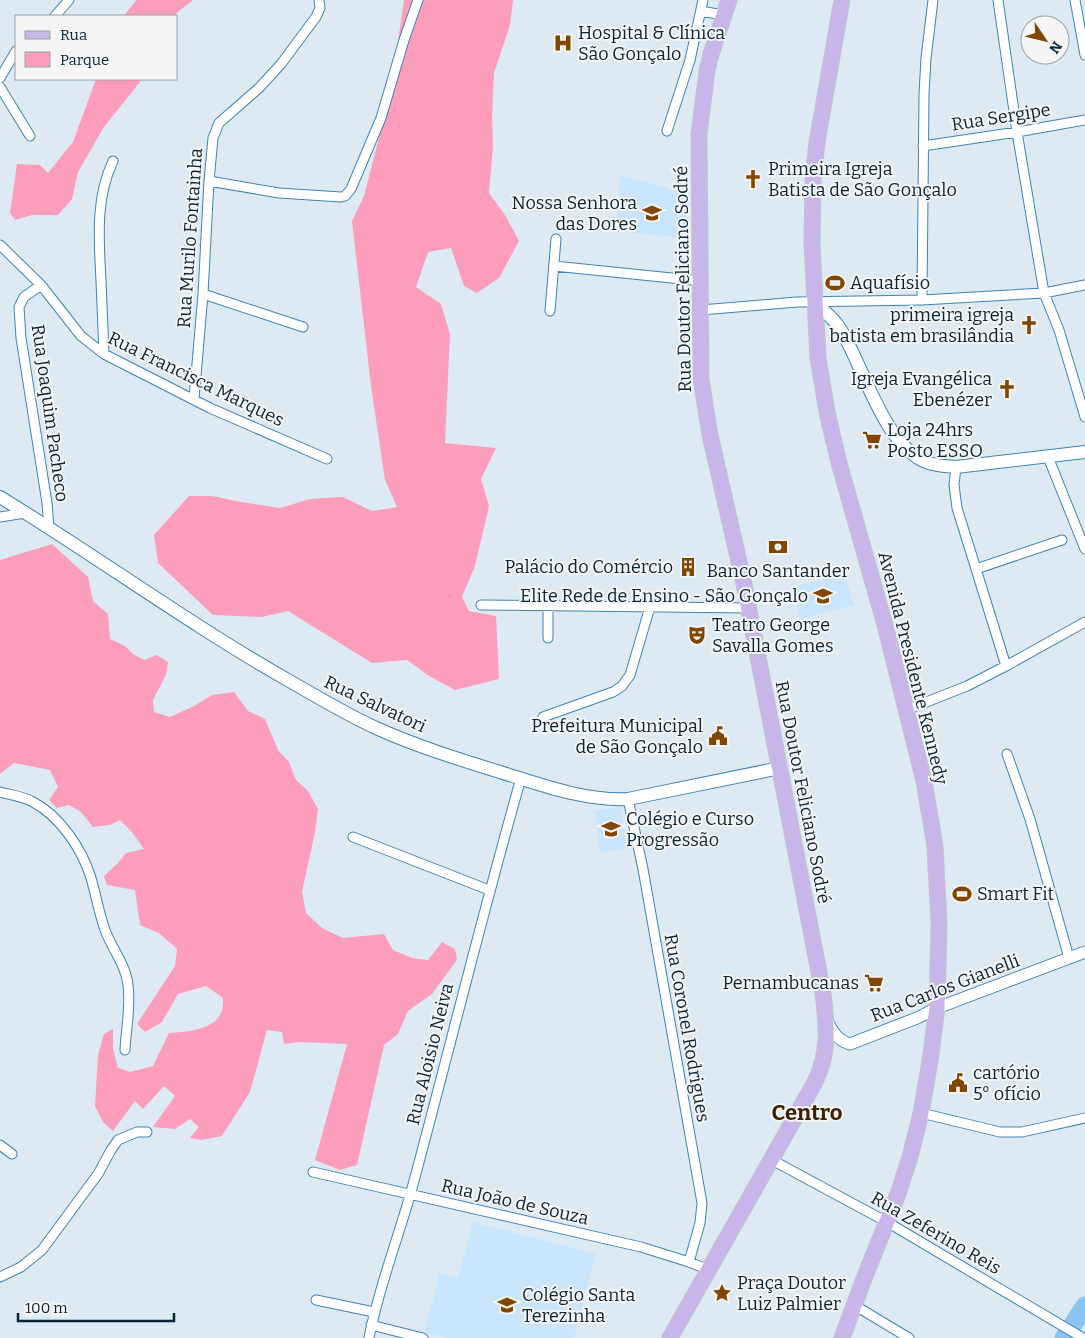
<svg xmlns="http://www.w3.org/2000/svg" width="1085" height="1338" viewBox="0 0 1085 1338" font-family="Bitter,serif">
  <style>
    .built { fill: #c8e5fb }
    .green { fill: #fc9dbb }
    .lines { fill: none; stroke-linecap: round; stroke-linejoin: round }
    .river { stroke: #88c6f1; stroke-width: 19 }
    .minor-casing { stroke: #3e84b1; stroke-width: 11 }
    .tertiary-casing { stroke: #3e84b1; stroke-width: 13 }
    .secondary-casing { stroke: #3e84b1; stroke-width: 14 }
    .primary-casing { stroke: #bfc6cb; stroke-width: 17 }
    .minor { stroke: #fff; stroke-width: 9 }
    .tertiary { stroke: #fff; stroke-width: 11 }
    .secondary { stroke: #fff; stroke-width: 12 }
    .primary { stroke: #c8b5e9; stroke-width: 15 }
    .labels { text-anchor: middle; stroke-width: 4; stroke-linejoin: round; paint-order: stroke }
    .poi-label { font-size: 18px; fill: #072537; stroke: #f5f5f5; text-anchor: start }
    .street-label { font-size: 18px; fill: #072537; stroke: #f5f5f5 }
    .district-label { font-size: 22px; font-weight: bold; fill: #3e2105; stroke: #f5f5f5 }
  </style>
  <rect width="100%" height="100%" fill="#ddeaf4"/>
  <path class="built" d="M620,175L687,194L684,238L617,231Z
    M844,573L854,605L800,619L793,587Z
    M621,807L627,848L600,852L595,810Z
    M473,1222L596,1254L574,1338H446L424,1332L440,1273L458,1278Z"/>
  <path class="green" d="M136,0H193L173,16H124Z
    M404,0H513L510,25L494,73L492,115L493,147L489,193L505,215L519,241L499,278L477,293L464,286L451,248L428,252L416,287L441,304L450,334L445,443L496,448L481,479L489,506L475,566L462,597L469,611L496,616L499,679L455,690L429,676L407,660L372,663L288,611L262,617L213,615L158,563L154,535L189,496H212L241,502L280,508L310,499L343,497L372,511L397,507L385,480L371,386L352,221L364,196L391,91Z
    M96,79H140V82L104,127L78,172L72,199L58,215H32L15,220L10,213L17,164L40,165L48,173L73,142Z
    M52,544L88,577L93,601L108,614L110,639L125,646L133,654L144,660L157,655L168,662L166,675L153,700L154,712L170,717L194,706L212,695L234,692L248,711L265,719L278,750L289,762L296,780L308,791L318,809L315,832L302,892L306,913L322,928L343,938L384,934L393,950L412,958L428,960L442,942L455,949L457,960L432,994L408,1011L398,1034L384,1045L357,1165L340,1170L315,1160L347,1044L299,1042L284,1044L282,1032L267,1030L250,1092L222,1136L201,1140L190,1138L199,1127L190,1119L175,1129L153,1127L175,1096L164,1086L143,1109L135,1101L113,1131L103,1122L95,1106L98,1055L104,1034L113,1029V1049L118,1068L130,1072L153,1066L169,1033C186,1032 217,1030 222,1010C223,1007 223,1002 223,998L206,986L178,994L162,1022L145,1032L137,1024L175,966L177,949L159,933L140,925L135,890L107,885L104,876L118,863L126,853L144,849L131,831L120,820L110,825L93,827L81,812L69,805L57,808L49,800L58,787L50,770L14,763L0,774V560Z"/>
  <g class="lines">
    <path class="river" d="M1064,1338L1085,1306"/>
    <g class="minor-casing">
      <path id="minor" d="M998,0L1017,132L1044,293L1059,330L1085,417
        M1075,0L1085,55
        M701,11L723,15
        M55,16L69,0
        M0,78L16,51
        M0,87L30,136
        M667,131L690,60L703,0
        M923,146L1017,132L1085,120
        M209,181L279,193L341,197L345,196L351,189L381,118L404,40L418,0
        M0,245L41,285L81,336L104,354L210,408L327,459
        M554,266L701,281
        M41,285L24,297L19,307L21,338L47,503L49,527
        M203,294L303,327
        M922,300L924,94L926,58L933,0
        M701,310L797,302L922,300L1044,293L1085,285
        M550,311L556,239
        M104,354C103,329 102,305 101,281C99,240 95,199 113,161
        M194,399L203,294L209,181L213,138L219,123L259,88L281,64L316,17L320,8L319,0
        M1048,457L1085,549
        M956,467L954,485L957,508L976,569
        M0,517L25,513
        M481,605L748,608
        M548,606V638
        M1006,666L1085,622
        M906,710L967,686L1006,666L976,569L1062,540
        M543,717L613,692L622,686L630,675L650,607
        M1007,754L1030,819L1069,958
        M0,792C11,795 23,796 33,802C60,816 82,849 91,878C96,895 99,913 105,930C112,949 126,965 128,985C131,1007 126,1028 125,1050
        M628,799L643,869L702,1203L700,1223L689,1262
        M353,837L489,890
        M921,1113L1000,1132H1022L1085,1118
        M0,1145L12,1154
        M772,1160L887,1222L1083,1338
        M313,1172L641,1247L689,1262L709,1270
        M0,1277L21,1267L42,1250L98,1174L111,1150L118,1140L137,1132H147
        M316,1300L374,1312
        M854,1305L909,1338
        M371,1325L423,1338
        M369,1338C379,1285 400,1234 414,1181C450,1047 483,912 521,778"/>
    </g>
    <g class="tertiary-casing">
      <path id="tertiary" d="M827,1021C833,1032 837,1040 850,1044L917,1018L937,1008L1085,952"/>
    </g>
    <g class="secondary-casing">
      <path id="secondary" d="M815,303C824,311 835,319 841,330C864,368 884,445 926,462C936,466 945,466 956,467L1085,452
        M0,497C96,556 188,623 286,679C316,696 345,714 376,728C416,746 458,759 500,772C542,785 584,801 628,799L780,768"/>
    </g>
    <g class="primary-casing">
      <path id="primary" d="M842,0L817,142L813,179L812,245L818,358L827,412L839,463L885,625L924,781L935,846L939,924L937,1008L930,1061L921,1113L910,1157L898,1194L865,1276L842,1338
        M670,1338L814,1084C830,1053 827,1026 823,993L743,579L710,435L701,379L699,134L707,71L711,54L729,0"/>
    </g>
    <use href="#minor" class="minor"/>
    <use href="#tertiary" class="tertiary"/>
    <use href="#secondary" class="secondary"/>
    <use href="#primary" class="primary"/>
  </g>
  <defs>
    <g id="hospital-bare" transform="scale(1.5)"><path d="M-5-5h3v3.5h4V-5h3V5h-3V1.5h-4V5h-3Z" fill="#814600" stroke="#f5f5f5" stroke-width="2.5" paint-order="stroke"/></g>
    <g id="church-bare" transform="scale(1.5)"><path d="M-1.2-6h2.4v3.5h3.3v2.4h-3.3V6h-2.4V-.1h-3.3v-2.4h3.3Z" fill="#814600" stroke="#f5f5f5" stroke-width="2.5" paint-order="stroke"/></g>
    <g id="school-bare" transform="scale(1.5)"><path d="M0-5L7-2L0 1L-7-2ZM-4 1L0 2.5L4 1V4Q0 6-4 4Z" fill="#814600" stroke="#f5f5f5" stroke-width="2.5" paint-order="stroke"/></g>
    <g id="stadium-bare" transform="scale(1.5)"><path d="M0-5a6.5 5 0 1 0 0 10a6.5 5 0 1 0 0-10ZM-3.5-1.8h7v3.6h-7Z" fill="#814600" stroke="#f5f5f5" stroke-width="2.5" paint-order="stroke"/></g>
    <g id="supermarket-bare" transform="scale(1.5)"><path d="M-6-5.5h2.5l.6 2H6L4.5 2H-2.5L-4.4-4H-6ZM-1.5 3.2a1.3 1.3 0 1 0 .1 0ZM3 3.2a1.3 1.3 0 1 0 .1 0Z" fill="#814600" stroke="#f5f5f5" stroke-width="2.5" paint-order="stroke"/></g>
    <g id="bank-bare" transform="scale(1.5)"><path d="M-6-4H6V4H-6ZM0-2.3a2.3 2.3 0 1 0 0 4.6a2.3 2.3 0 1 0 0-4.6Z" fill="#814600" stroke="#f5f5f5" stroke-width="2.5" paint-order="stroke"/></g>
    <g id="building-bare" transform="scale(1.5)"><path d="M-4-6H4V6H1V3H-1V6H-4ZM-2.5-4.3h1.7v1.8h-1.7ZM.8-4.3h1.7v1.8H.8ZM-2.5-1h1.7V.8h-1.7ZM.8-1h1.7V.8H.8Z" fill="#814600" stroke="#f5f5f5" stroke-width="2.5" paint-order="stroke"/></g>
    <g id="theatre-bare" transform="scale(1.5)"><path d="M-5-5.5Q0-4 5-5.5V0Q5 5 0 6Q-5 5-5 0ZM-3.3-2.5H-1v1.5H-3.3ZM1-2.5H3.3v1.5H1ZM-2.8 1Q0 5.5 2.8 1Z" fill="#814600" stroke="#f5f5f5" stroke-width="2.5" paint-order="stroke"/></g>
    <g id="civic-bare" transform="scale(1.5)"><path d="M-.6-6.5H3V-4.5H.6V-3L4-1V1h2V6H-6V1h2V-1L-.6-3ZM-1.2 2.5V6h2.4V2.5Z" fill="#814600" stroke="#f5f5f5" stroke-width="2.5" paint-order="stroke"/></g>
    <g id="sight-bare" transform="scale(1.5)"><path d="M0-6L1.8-2.2L6-1.7L2.9 1.2L3.7 5.4L0 3.3L-3.7 5.4L-2.9 1.2L-6-1.7L-1.8-2.2Z" fill="#814600" stroke="#f5f5f5" stroke-width="2.5" paint-order="stroke"/></g>
  </defs>
  <g fill-rule="evenodd">
    <use href="#hospital-bare" x="563" y="43"/>
    <use href="#church-bare" x="753" y="179"/>
    <use href="#school-bare" x="652" y="213"/>
    <use href="#stadium-bare" x="835" y="283"/>
    <use href="#church-bare" x="1029" y="325"/>
    <use href="#church-bare" x="1007" y="389"/>
    <use href="#supermarket-bare" x="872" y="440"/>
    <use href="#bank-bare" x="778" y="547"/>
    <use href="#building-bare" x="688" y="567"/>
    <use href="#school-bare" x="823" y="596"/>
    <use href="#theatre-bare" x="697" y="635"/>
    <use href="#civic-bare" x="718" y="736"/>
    <use href="#school-bare" x="611" y="829"/>
    <use href="#stadium-bare" x="962" y="894"/>
    <use href="#supermarket-bare" x="874" y="983"/>
    <use href="#civic-bare" x="958" y="1083"/>
    <use href="#sight-bare" x="722" y="1293"/>
    <use href="#school-bare" x="507" y="1305"/>
  </g>
  <g class="labels">
    <g class="poi-label">
      <text x="578" y="39">Hospital &amp; Clínica<tspan x="578" dy="21">São Gonçalo</tspan></text>
      <text x="768" y="175">Primeira Igreja<tspan x="768" dy="21">Batista de São Gonçalo</tspan></text>
      <text x="637" y="209" text-anchor="end">Nossa Senhora<tspan x="637" dy="21">das Dores</tspan></text>
      <text x="850" y="289">Aquafísio</text>
      <text x="1014" y="321" text-anchor="end">primeira igreja<tspan x="1014" dy="21">batista em brasilândia</tspan></text>
      <text x="992" y="385" text-anchor="end">Igreja Evangélica<tspan x="992" dy="21">Ebenézer</tspan></text>
      <text x="887" y="436">Loja 24hrs<tspan x="887" dy="21">Posto ESSO</tspan></text>
      <text x="673" y="573" text-anchor="end">Palácio do Comércio</text>
      <text x="778" y="577" text-anchor="middle">Banco Santander</text>
      <text x="808" y="602" text-anchor="end">Elite Rede de Ensino - São Gonçalo</text>
      <text x="712" y="631">Teatro George<tspan x="712" dy="21">Savalla Gomes</tspan></text>
      <text x="703" y="732" text-anchor="end">Prefeitura Municipal<tspan x="703" dy="21">de São Gonçalo</tspan></text>
      <text x="626" y="825">Colégio e Curso<tspan x="626" dy="21">Progressão</tspan></text>
      <text x="977" y="900">Smart Fit</text>
      <text x="859" y="989" text-anchor="end">Pernambucanas</text>
      <text x="973" y="1079">cartório<tspan x="973" dy="21">5° ofício</tspan></text>
      <text x="737" y="1289">Praça Doutor<tspan x="737" dy="21">Luiz Palmier</tspan></text>
      <text x="522" y="1301">Colégio Santa<tspan x="522" dy="21">Terezinha</tspan></text>
    </g>
    <g class="street-label">
      <text transform="translate(1001 117) rotate(-9)" y="6">Rua Sergipe</text>
      <text transform="translate(190 238) rotate(-86)" y="6">Rua Murilo Fontainha</text>
      <text transform="translate(683 279) rotate(-91)" y="6">Rua Doutor Feliciano Sodré</text>
      <text transform="translate(196 379) rotate(26)" y="6">Rua Francisca Marques</text>
      <text transform="translate(50 413) rotate(82)" y="6">Rua Joaquim Pacheco</text>
      <text transform="translate(913 668) rotate(76)" y="6">Avenida Presidente Kennedy</text>
      <text transform="translate(375 704) rotate(25)" y="6">Rua Salvatori</text>
      <text transform="translate(803 792) rotate(79)" y="6">Rua Doutor Feliciano Sodré</text>
      <text transform="translate(945 988) rotate(-21)" y="6">Rua Carlos Gianelli</text>
      <text transform="translate(687 1028) rotate(80)" y="6">Rua Coronel Rodrigues</text>
      <text transform="translate(430 1054) rotate(-76)" y="6">Rua Aloisio Neiva</text>
      <text transform="translate(515 1202) rotate(13)" y="6">Rua João de Souza</text>
      <text transform="translate(936 1233) rotate(30)" y="6">Rua Zeferino Reis</text>
    </g>
    <g class="district-label">
      <text x="807" y="1120">Centro</text>
    </g>
  </g>
  <rect x="15" y="15" width="162" height="65" fill="#f5f5f5" stroke="#96a2a9"/>
  <rect x="25" y="31" width="25" height="8" fill="#c8b5e9" stroke="#96a2a9"/>
  <text x="60" y="40" font-size="15" fill="#072537">Rua</text>
  <rect x="25" y="52" width="25" height="15" fill="#fc9dbb" stroke="#96a2a9"/>
  <text x="60" y="65" font-size="15" fill="#072537">Parque</text>
  <g transform="translate(1045 40) rotate(125)"><circle r="24" fill="#f5f5f5" stroke="#96a2a9"/>
  <path d="M0-4L9 19L0 12L-9 19Z" fill="#814600"/>
  <text y="-8" font-size="14" font-weight="bold" text-anchor="middle" fill="#072537">N</text>
  </g>
  <path d="M18 1313v8h156v-8" fill="none" stroke="#072537" stroke-width="2.5"/>
  <text x="25" y="1313" font-size="15" fill="#072537" stroke="#f5f5f5" stroke-width="4" paint-order="stroke">100 m</text>
</svg>
